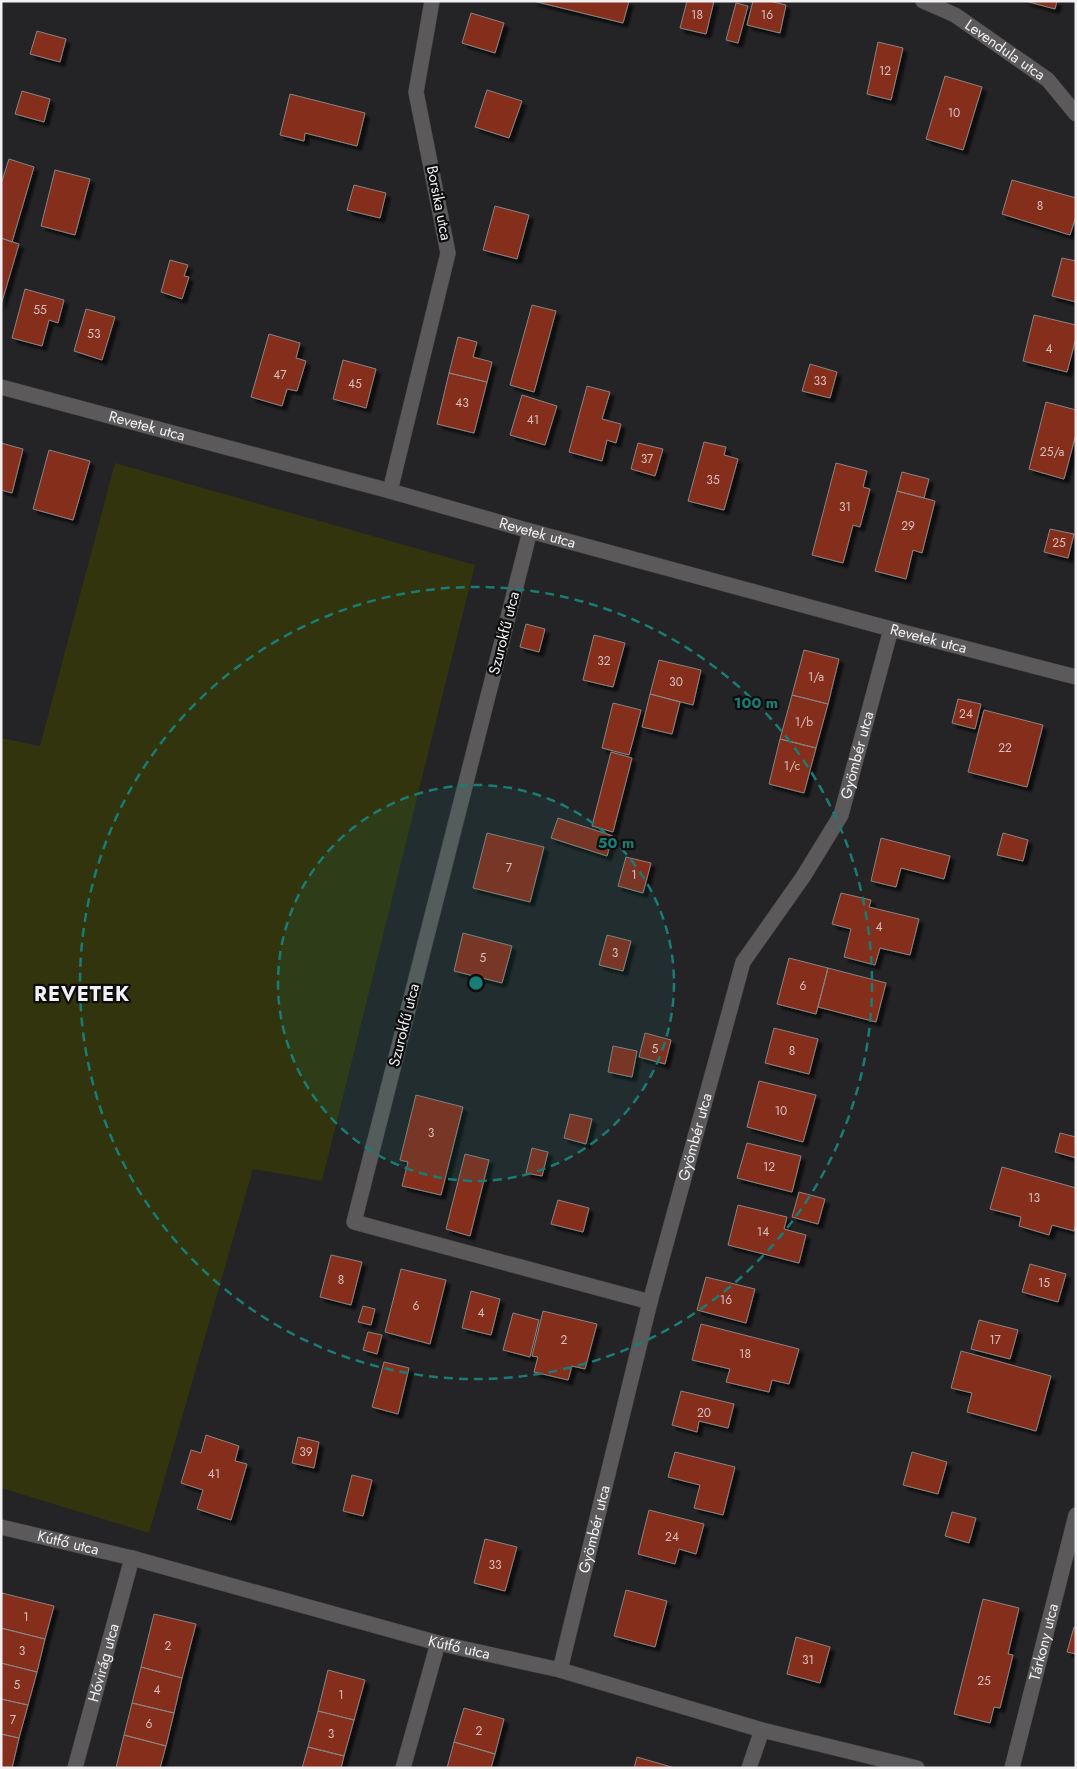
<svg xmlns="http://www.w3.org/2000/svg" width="1077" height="1769" viewBox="0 0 1077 1769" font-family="Jost,sans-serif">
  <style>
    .green { fill: #31340c }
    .building { fill: #862e1b; stroke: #888483; filter: url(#shadow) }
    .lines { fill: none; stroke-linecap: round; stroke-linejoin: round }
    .street-casing { stroke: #414043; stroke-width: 16 }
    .street { stroke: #5b5959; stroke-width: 15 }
    .ring { fill: none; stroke: #1a7c75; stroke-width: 2.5; stroke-dasharray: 9 6 }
    .labels { text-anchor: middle; stroke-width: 4.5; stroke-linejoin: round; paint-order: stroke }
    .number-label { font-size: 12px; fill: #d6c0bd }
    .street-label { font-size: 15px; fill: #f1f1f3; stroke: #0d0d0e }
    .district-label { font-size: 20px; font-weight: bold; letter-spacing: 1px; fill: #f1f1f3; stroke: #0d0d0e }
    .centre { fill: #1a7c75; stroke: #0d0d0e; stroke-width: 2.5 }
    .ring-label { font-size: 15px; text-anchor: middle; font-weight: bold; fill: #1a7c75; stroke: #0d0d0e; stroke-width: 4.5; stroke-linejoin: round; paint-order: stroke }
  </style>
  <defs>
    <filter id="shadow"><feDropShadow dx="4.5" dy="4.5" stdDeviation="1" flood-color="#0009"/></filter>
  </defs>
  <rect width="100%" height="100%" fill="#242326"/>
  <path class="green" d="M115,463L475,565L322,1181L253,1169L149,1533L1,1488V738L40,746Z"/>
  <path class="building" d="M533,1H629L623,23Z
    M687,1H714L706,34L680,28Z
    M753,1H769L786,5L780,33L747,25Z
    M1025,1H1057L1055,9Z
    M736,3L748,6L738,43L726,40Z
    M471,13L504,23L495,53L462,43Z
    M37,31L66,39L60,62L30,54Z
    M878,42L903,48L891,100L867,94Z
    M945,76L982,87L963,150L926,139Z
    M487,90L522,101L509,138L475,127Z
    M22,91L50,99L44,122L15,114Z
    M290,94L365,113L357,146L305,133L304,141L280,135Z
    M9,159L34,167L12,242L1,238V184Z
    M55,170L90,179L75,235L41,226Z
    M1012,180L1076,198V216L1070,235L1002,214Z
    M354,185L386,193L380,218L347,210Z
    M495,206L529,215L517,259L483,250Z
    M1,238L19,244L1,305Z
    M1062,258L1076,261V302L1052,296Z
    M170,260L188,265L184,276L189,277L182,299L161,292Z
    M25,289L64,300L58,323L49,320L42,346L12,338Z
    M532,305L556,311L534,392L510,385Z
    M86,309L115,317L102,360L74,351Z
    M1034,315L1076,325V338L1067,372L1023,361Z
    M269,334L300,343L296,358L306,361L297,391L287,389L282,406L251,397Z
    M458,337L477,342L473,357L492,362L487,382L449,373Z
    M343,360L376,369L366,408L333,399Z
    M810,364L837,372L830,398L802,391Z
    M449,373L487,382L474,433L437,424Z
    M587,386L610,392L602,419L621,424L616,443L607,440L602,461L569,452Z
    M522,395L557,406L545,445L510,435Z
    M1046,402L1076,410V434L1064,479L1029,469Z
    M704,442L726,447L724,455L738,459L724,510L688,501Z
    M1,443L23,449L12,493L1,490Z
    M638,443L663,449L655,476L631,469Z
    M49,450L90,461L73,520L33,509Z
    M836,463L867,471L863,487L870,489L860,527L853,525L843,563L812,555Z
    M902,472L929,479L924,498L897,491Z
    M897,491L935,501L922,553L913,550L906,579L875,571Z
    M1050,529L1074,534L1068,558L1044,552Z
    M526,624L545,629L539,652L520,647Z
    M594,635L625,643L613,687L583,680Z
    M804,650L839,659L828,704L792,695Z
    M659,660L701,670L693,705L650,694Z
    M650,694L680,702L672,734L642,727Z
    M792,695L828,704L816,748L780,739Z
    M958,699L981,704L975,729L952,723Z
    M613,703L641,710L629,755L602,748Z
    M984,710L1043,725L1027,787L968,772Z
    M780,739L816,748L804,793L769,784Z
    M611,752L632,758L613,832L592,826Z
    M558,818L613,836L607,856L551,838Z
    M487,833L544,847L530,902L473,888Z
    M1003,833L1028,840L1023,861L997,855Z
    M881,838L950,856L944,879L901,868L896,887L871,881Z
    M626,857L651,863L643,893L618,886Z
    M841,893L871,900L869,907L919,919L910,955L880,948L875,965L844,957L851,929L832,924Z
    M463,933L512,946L502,983L454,971Z
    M607,935L631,941L623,971L599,965Z
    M789,958L828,968L816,1014L777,1004Z
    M828,968L886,983L876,1022L818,1007Z
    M774,1028L818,1039L809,1074L765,1063Z
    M645,1033L671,1040L665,1064L639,1057Z
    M613,1046L637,1051L632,1077L608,1072Z
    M759,1081L816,1095L803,1142L747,1127Z
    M416,1095L463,1107L441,1195L402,1186L408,1162L400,1160Z
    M570,1114L592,1119L586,1144L564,1138Z
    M1060,1133L1076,1137V1158L1055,1152Z
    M747,1143L801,1156L792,1192L737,1178Z
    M532,1148L548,1152L542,1176L526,1173Z
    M465,1154L489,1160L470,1236L446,1229Z
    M1002,1167L1076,1188V1224L1074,1231L1052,1225L1049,1235L1019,1226L1021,1217L990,1209Z
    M799,1192L825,1199L818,1224L792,1217Z
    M558,1200L589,1208L583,1232L551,1224Z
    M738,1205L787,1217L784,1229L806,1235L799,1263L728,1245Z
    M331,1255L362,1262L351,1305L320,1297Z
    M1030,1264L1066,1274L1058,1302L1022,1292Z
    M401,1269L446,1280L430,1344L385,1332Z
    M706,1277L755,1289L746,1323L697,1310Z
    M471,1291L500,1299L491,1335L462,1328Z
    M363,1306L375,1309L371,1325L358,1322Z
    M543,1311L597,1324L585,1369L572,1366L568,1380L534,1372L538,1357L532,1356Z
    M513,1313L539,1320L530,1357L503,1350Z
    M979,1320L1018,1330L1010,1359L971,1349Z
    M701,1324L799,1349L789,1384L772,1380L769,1392L726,1382L730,1369L692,1360Z
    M368,1332L382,1335L377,1354L363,1350Z
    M961,1351L1051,1376L1036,1431L967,1412L972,1393L951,1388Z
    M384,1362L409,1368L398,1414L372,1407Z
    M681,1391L734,1404L728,1428L699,1421L697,1432L672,1425Z
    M206,1435L239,1446L235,1461L247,1464L231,1520L197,1509L203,1490L181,1483L191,1450L201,1453Z
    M298,1437L319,1442L314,1468L292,1463Z
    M675,1452L735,1467L723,1515L694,1508L700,1485L668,1477Z
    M912,1452L947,1462L938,1494L903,1485Z
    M352,1475L372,1480L363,1516L343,1511Z
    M649,1510L704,1524L696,1554L679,1549L675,1564L638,1554Z
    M952,1512L976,1518L969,1543L945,1536Z
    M485,1539L517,1547L505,1591L474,1583Z
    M626,1590L667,1601L655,1647L614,1636Z
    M2,1593L54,1606L45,1639L1,1628Z
    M983,1599L1019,1608L1008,1654L1013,1655L1000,1708L994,1707L990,1723L954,1714Z
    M154,1614L196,1624L182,1678L141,1667Z
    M1074,1627L1076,1628V1654L1067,1652Z
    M1,1628L45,1639L37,1672L1,1663Z
    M796,1637L830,1647L820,1683L787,1674Z
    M1,1663L37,1672L28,1705L1,1699Z
    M141,1667L182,1678L174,1713L132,1703Z
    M328,1670L365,1680L354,1720L318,1711Z
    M1,1699L28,1705L19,1738L1,1734Z
    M132,1703L174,1713L166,1746L124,1735Z
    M464,1708L504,1719L495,1754L454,1742Z
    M318,1711L354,1720L344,1756L308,1747Z
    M1,1734L19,1738L12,1768H1Z
    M124,1735L166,1746L160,1768H116Z
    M454,1742L495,1754L491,1768H447Z
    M308,1747L344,1756L341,1768H302Z
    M637,1757L675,1768H634Z"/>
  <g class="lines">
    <g class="street-casing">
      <g id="street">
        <path id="s1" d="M923,1L955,15L1048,80L1076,114"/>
        <path id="s2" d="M1,387L390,491L530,531L891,629L1076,677"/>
        <path d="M390,491L448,253L416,92L432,1"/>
        <path d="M530,531L354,1222L650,1302"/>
        <path id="s3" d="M1,1527L132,1558L438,1643L560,1670L762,1730L917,1768"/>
        <path id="s4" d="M560,1670L650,1302L743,962L803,877L841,815L891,629"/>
        <path id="s5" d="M75,1768L132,1558"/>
        <path d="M403,1768L438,1643"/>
        <path d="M749,1768L762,1730"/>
        <path id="s6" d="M1012,1768L1076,1515"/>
      </g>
    </g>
    <use href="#street" class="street"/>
  </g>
  <circle cx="476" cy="983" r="198" fill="#1a7c75" fill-opacity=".12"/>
  <g class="ring">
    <circle cx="476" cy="983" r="198"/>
    <circle cx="476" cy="983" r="396"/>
  </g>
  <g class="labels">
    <g class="number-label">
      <text x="697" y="19">18</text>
      <text x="767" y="19">16</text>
      <text x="885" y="75">12</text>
      <text x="954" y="117">10</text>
      <text x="1040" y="210">8</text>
      <text x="40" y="314">55</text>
      <text x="94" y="338">53</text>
      <text x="1049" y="353">4</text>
      <text x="280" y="379">47</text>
      <text x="820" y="385">33</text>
      <text x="355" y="388">45</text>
      <text x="462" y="407">43</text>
      <text x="533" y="424">41</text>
      <text x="1052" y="456">25/a</text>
      <text x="647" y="463">37</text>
      <text x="713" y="484">35</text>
      <text x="845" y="511">31</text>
      <text x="908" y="530">29</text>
      <text x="1059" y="547">25</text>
      <text x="604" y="665">32</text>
      <text x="816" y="681">1/a</text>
      <text x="676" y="686">30</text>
      <text x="966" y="718">24</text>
      <text x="804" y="726">1/b</text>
      <text x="1005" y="752">22</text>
      <text x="792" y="770">1/c</text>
      <text x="509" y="872">7</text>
      <text x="634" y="879">1</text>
      <text x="879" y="931">4</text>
      <text x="615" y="957">3</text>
      <text x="483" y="962">5</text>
      <text x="803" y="990">6</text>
      <text x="655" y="1053">5</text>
      <text x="792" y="1055">8</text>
      <text x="781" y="1115">10</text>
      <text x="431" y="1137">3</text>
      <text x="769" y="1171">12</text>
      <text x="1034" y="1202">13</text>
      <text x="763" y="1236">14</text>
      <text x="341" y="1284">8</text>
      <text x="1044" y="1287">15</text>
      <text x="726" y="1304">16</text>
      <text x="416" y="1310">6</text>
      <text x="481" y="1317">4</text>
      <text x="564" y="1344">2</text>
      <text x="995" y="1344">17</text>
      <text x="745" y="1358">18</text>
      <text x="704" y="1417">20</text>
      <text x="306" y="1456">39</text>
      <text x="214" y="1478">41</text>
      <text x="672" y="1541">24</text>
      <text x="495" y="1569">33</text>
      <text x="26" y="1621">1</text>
      <text x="168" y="1650">2</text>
      <text x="22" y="1655">3</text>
      <text x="808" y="1664">31</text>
      <text x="984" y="1685">25</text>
      <text x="17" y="1689">5</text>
      <text x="157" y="1694">4</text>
      <text x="341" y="1699">1</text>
      <text x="13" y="1724">7</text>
      <text x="149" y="1728">6</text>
      <text x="479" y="1735">2</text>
      <text x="331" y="1738">3</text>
    </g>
    <g class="street-label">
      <text dy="5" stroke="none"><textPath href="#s1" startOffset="96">Levendula utca</textPath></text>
      <text transform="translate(439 203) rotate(79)" y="5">Borsika utca</text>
      <text dy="5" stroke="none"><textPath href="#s2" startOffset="151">Revetek utca</textPath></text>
      <text dy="5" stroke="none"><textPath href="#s2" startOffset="556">Revetek utca</textPath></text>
      <text transform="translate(504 633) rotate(-76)" y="5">Szurokfű utca</text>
      <text dy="5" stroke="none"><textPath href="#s2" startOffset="961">Revetek utca</textPath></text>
      <text dy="5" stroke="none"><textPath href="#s4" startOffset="970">Gyömbér utca</textPath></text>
      <text transform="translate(404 1025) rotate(-76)" y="5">Szurokfű utca</text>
      <text dy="5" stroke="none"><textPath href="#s4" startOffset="550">Gyömbér utca</textPath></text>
      <text dy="5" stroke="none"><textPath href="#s4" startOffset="145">Gyömbér utca</textPath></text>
      <text dy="5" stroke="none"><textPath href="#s3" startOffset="69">Kútfő utca</textPath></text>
      <text dy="5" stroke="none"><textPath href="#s6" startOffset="130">Tárkony utca</textPath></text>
      <text dy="5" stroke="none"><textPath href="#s3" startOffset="474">Kútfő utca</textPath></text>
      <text dy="5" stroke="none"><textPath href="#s5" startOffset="109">Hóvirág utca</textPath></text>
    </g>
    <g class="district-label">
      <text x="82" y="1001">REVETEK</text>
    </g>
  </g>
  <circle cx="476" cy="983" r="8" class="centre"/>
  <g class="ring-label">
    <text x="756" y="708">100 m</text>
    <text x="616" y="848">50 m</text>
  </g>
  <rect width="1077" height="1769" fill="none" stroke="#f1f1f3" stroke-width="5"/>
</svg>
